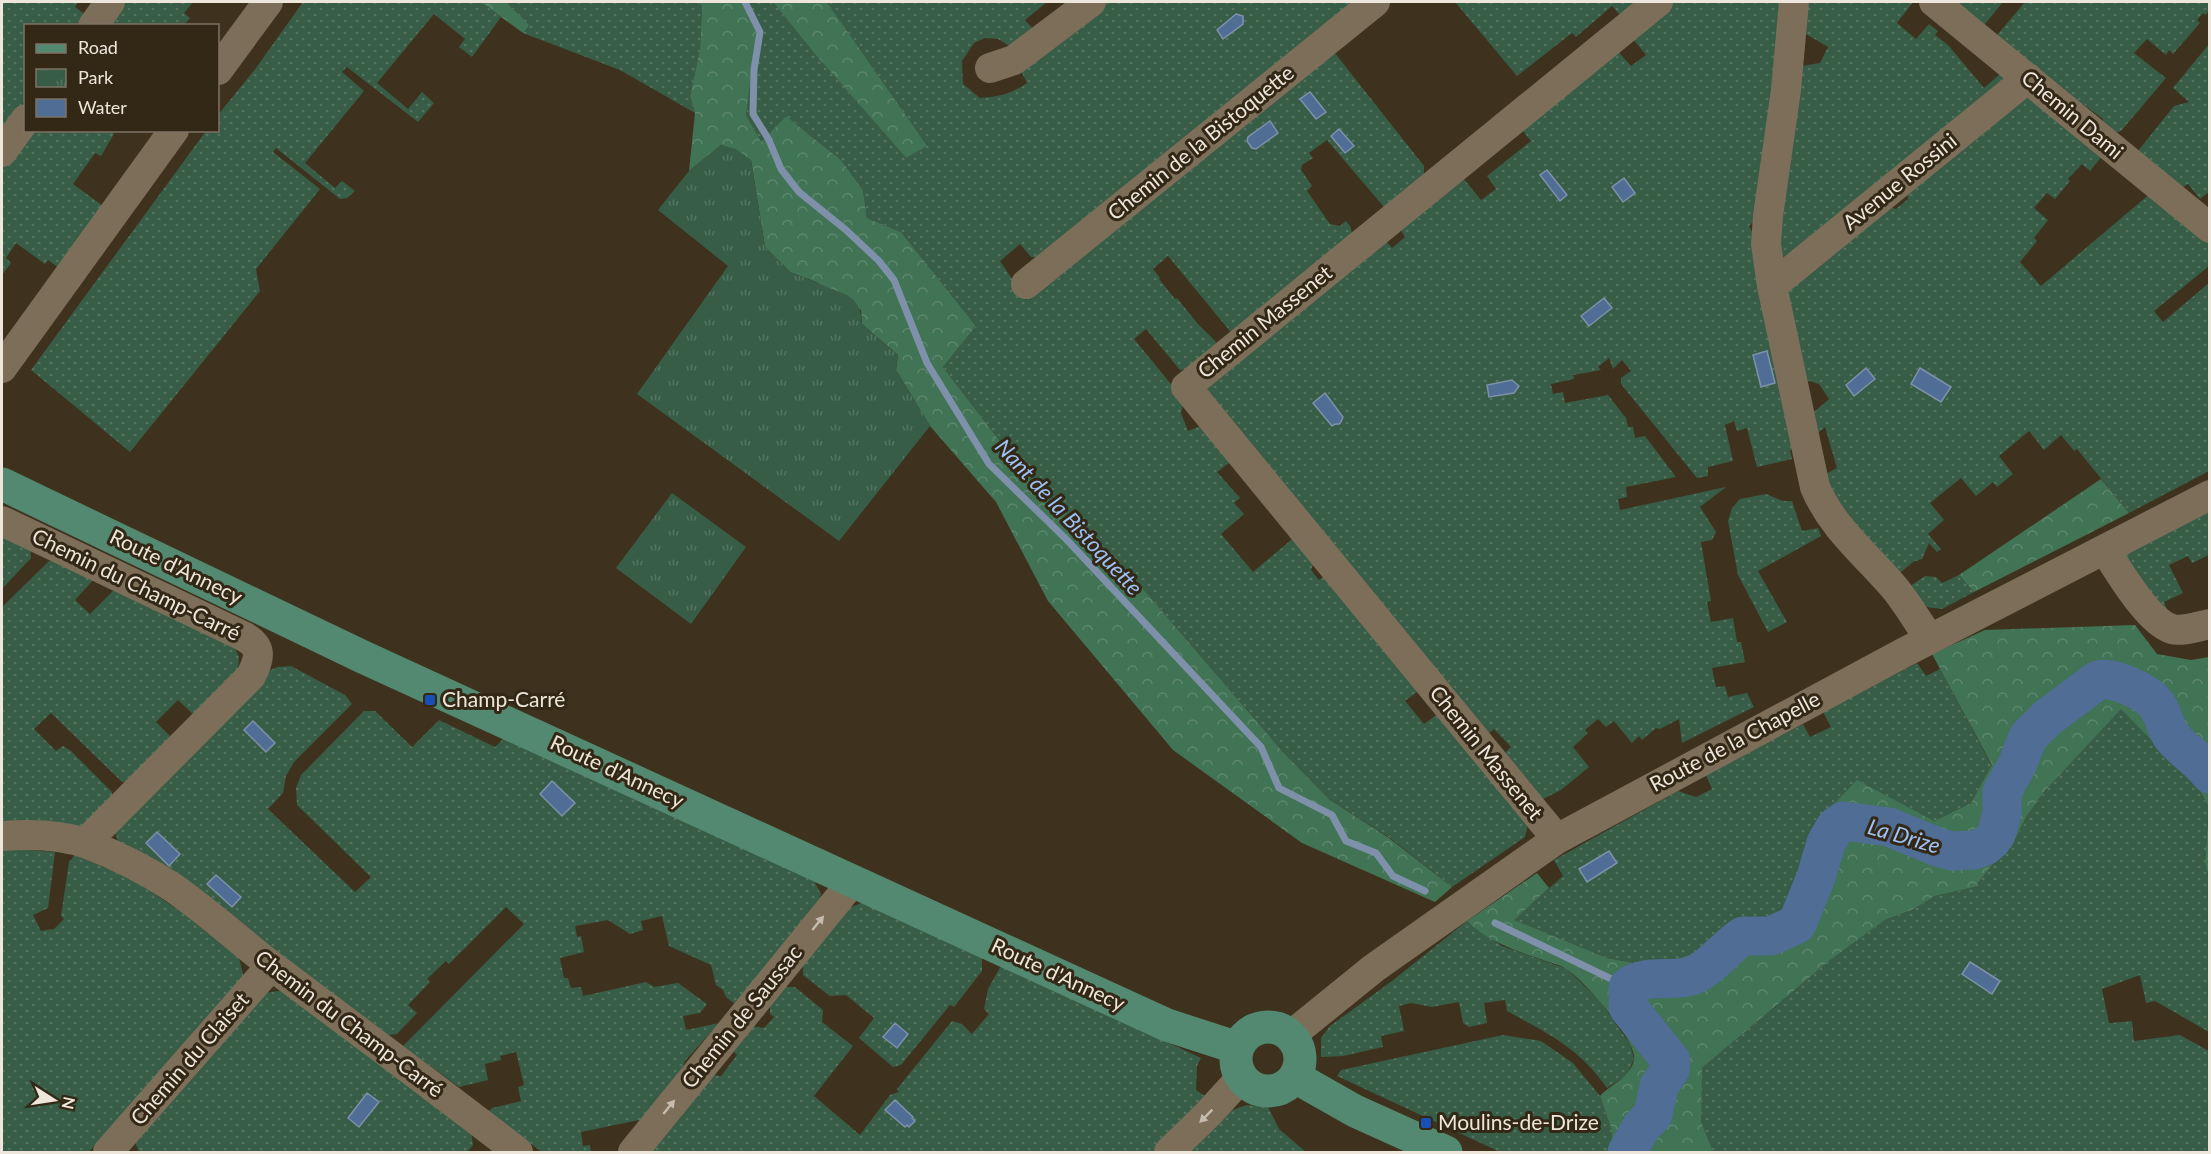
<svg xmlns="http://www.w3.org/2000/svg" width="2211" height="1154" viewBox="0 0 2211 1154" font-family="Lato,sans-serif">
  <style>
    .grass { fill: url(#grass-dots) }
    .forest { fill: url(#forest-crowns) }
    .park { fill: url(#park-tufts) }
    .water { fill: #506d96; stroke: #7f91aa; stroke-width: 1.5 }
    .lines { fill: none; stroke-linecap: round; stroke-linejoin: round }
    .stream { stroke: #7f91aa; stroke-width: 7 }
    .river { stroke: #506d96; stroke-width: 39 }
    .minor { stroke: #7c6e59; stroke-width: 30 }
    .major { stroke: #538970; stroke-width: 33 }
    .oneway { fill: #c6bcad }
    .transit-dot { fill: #1a4fb4; stroke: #332715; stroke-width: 2 }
    .labels { text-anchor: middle; stroke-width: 6; stroke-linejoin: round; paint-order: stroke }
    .street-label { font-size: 21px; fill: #eee6da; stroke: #332715 }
    .poi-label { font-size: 21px; fill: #eee6da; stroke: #332715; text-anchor: start }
    .water-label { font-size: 22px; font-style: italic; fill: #9ec2f5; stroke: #332715 }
  </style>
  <defs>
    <pattern id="grass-dots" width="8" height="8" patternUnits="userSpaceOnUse" patternTransform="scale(1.5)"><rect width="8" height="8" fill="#375d46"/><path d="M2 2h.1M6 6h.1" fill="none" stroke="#547460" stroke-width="1.8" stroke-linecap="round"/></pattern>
    <pattern id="forest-crowns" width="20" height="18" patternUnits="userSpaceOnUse" patternTransform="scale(1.5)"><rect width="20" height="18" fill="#417355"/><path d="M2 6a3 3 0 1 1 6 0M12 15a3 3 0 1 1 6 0" fill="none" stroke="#5d876d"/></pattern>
    <pattern id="park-tufts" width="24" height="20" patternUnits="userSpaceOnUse" patternTransform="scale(1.5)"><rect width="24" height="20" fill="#375d46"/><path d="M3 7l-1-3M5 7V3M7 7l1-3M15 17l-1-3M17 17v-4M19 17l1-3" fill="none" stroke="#547460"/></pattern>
  </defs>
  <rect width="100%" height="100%" fill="#3e321e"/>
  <path class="grass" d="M2,2H78L75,7L87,16L80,25L26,26L25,100L2,132Z
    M122,2H193L184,13L190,18L184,25L104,26Z
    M303,2H481L501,17L472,57L459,47L465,39L434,14L377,83L408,109L422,92L434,103L418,122L347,67L342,72L364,91L305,163L335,188L342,181L355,191L347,198L340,199L276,148L273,152L320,189L256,269L260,291L130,452L31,370L206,131L218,130V115L256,68Z
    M506,2H698L702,6L700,50L690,96L695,113L620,70L523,33L528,25Z
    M742,2H773L814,53L906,158L926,146L827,2H1047L1025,20L1034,30L1011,47L998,39L985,38L974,43L962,61L963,84L980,98C999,97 1011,94 1027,83L1021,71L1108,2H1357L1043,258L1031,257L1020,244L1000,261L1026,300L1334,52L1424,166V183L1389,213L1327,140L1309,153L1313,158L1302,165L1301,170L1312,186L1307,191L1330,224L1340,226L1346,221L1350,226L1354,240L1234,336L1168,256L1153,269L1160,278L1159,279L1175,299L1177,298L1197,323L1221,347L1195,368L1180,370L1146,329L1134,339L1184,400L1181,413L1188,431L1203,425L1233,460L1217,472L1240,498L1234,503L1244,514L1221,534L1253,572L1297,535L1313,565L1311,570L1319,580L1327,574L1417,692L1405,701L1424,724L1439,713L1528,823L1525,837L1452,887L1390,838L1330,800L1282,751L1113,554L1042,496L943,367L976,326L901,232L867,218L863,190L841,160L786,116L761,143L746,115L757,33Z
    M1455,2H1649L1620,15L1612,6L1576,37L1572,33L1517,76Z
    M1671,2H1787L1763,212L1749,226L1754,236L1799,448L1790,450L1792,459L1757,467L1747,428L1737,431L1734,421L1725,425L1733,461L1708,467V476L1697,478L1621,384V378L1631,371L1622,360L1613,369L1609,358L1598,367L1601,370L1573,375L1574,379L1551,384L1553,394L1563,392L1565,403L1608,395L1626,418L1628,427H1633L1635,438L1645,436L1676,477L1626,487L1627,497L1618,499L1620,510L1726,487L1700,507L1716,532L1712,540L1701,542L1711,601L1707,602L1711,622L1733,618L1737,642H1741L1745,662L1712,668L1716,687L1725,686L1728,697L1747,693L1754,707L1682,743L1679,719L1660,729L1656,728L1642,740L1639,736L1632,743L1614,721L1606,727L1598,719L1585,730L1588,733L1573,747L1589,767L1561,790L1539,801L1497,760L1511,747L1494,729L1481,740L1208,406L1205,383L1381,235L1392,248L1405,237L1397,224L1459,173L1481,200L1496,189L1487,176L1531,141L1518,125L1614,47L1631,66L1646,55L1629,34Z
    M1804,2H1913L1897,23L1916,39L1929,24L1938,31L1935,35L1948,45L1984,88L2001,73H2010L1783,269L1774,213L1797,67L1820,63L1828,47L1801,31Z
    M1945,2H2003L1980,30Z
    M2025,2H2209V10L2206,15L2203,13L2197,20L2200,23L2173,54L2169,50L2166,55L2147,39L2134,53L2166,78L2121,131L2112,134L2103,131V119L2083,104L2075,106L1992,41Z
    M2209,44V192L2200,199L2188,184L2176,192L2134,156L2174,106L2189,102L2173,88Z
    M2020,95H2035L2103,155L2090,171L2082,164L2068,179L2070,181L2055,199L2047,193L2034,208L2048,220L2034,238L2037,241L2020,262L2041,286L2152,192L2209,238V266L2154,311L2163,322L2209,283V471L2129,513L2077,449L2074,451L2061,435L2044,450L2029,431L1999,456L2013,474L1997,487L1993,482L1976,496L1961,478L1930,503L1944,520L1928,534L1941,549L1937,552L1929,543L1922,559L1913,562L1901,572L1892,570L1835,505L1826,474L1837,468L1825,427L1814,436V412L1829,399L1819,384L1803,379L1785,301L1789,281L1883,205L1896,209L1908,199L1906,186Z
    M109,130L114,134L101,156L95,153L73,184L103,206L59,268L48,260L45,264L16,243L6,258L11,263L2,275V164L26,131Z
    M1766,494L1783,501H1792L1802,531L1818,528L1821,536L1758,571L1787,622L1768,632L1738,575L1728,521L1732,508L1740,499Z
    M2209,510V555L2192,563L2188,556L2169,565L2183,593L2164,602L2169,614L2123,563L2125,553Z
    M2,534L30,546L31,558L2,589Z
    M49,561H59L95,578L75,600L90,614L116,588L232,642L239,657L238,670L195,716L178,700L156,722L172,738L129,782H122L51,713L34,729L56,751L63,746L71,751L112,792V801L88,826L69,830L2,824V607Z
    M1959,575L1974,592L1942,609L1927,607L1909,587L1925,576L1936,577L1942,583Z
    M1917,663L1926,676L1940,669L1992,766L1971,803L1934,821L1817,830L1791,917L1781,921L1732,926L1693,953L1657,967L1607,958L1513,920L1563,876L1554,860L1678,791L1696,797L1712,789L1706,775L1803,724L1810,737L1831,727L1823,712Z
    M291,666L345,695L352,704L294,762L286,776L283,793L268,809L355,892L371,877L297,805L296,788L301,775L364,711H375L412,747L439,720L495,747L505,737L812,877L821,894L819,902L736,1005L726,997L723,990L716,985L711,965L669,946L662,916L641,921L643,930L630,934L608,920L575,926L577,937L581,936L584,952L560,958L564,978H568L571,988L581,987L583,996L646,982L654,987L678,983L707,1004L700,1013L683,1016L686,1030L719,1023L685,1061L682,1069L644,1119L581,1132L583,1146L590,1145L591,1152H542L488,1112L492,1108L521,1101L518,1087L524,1085L516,1052L500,1056L501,1060L485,1064L488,1080L459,1087L403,1046L524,924L506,907L449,964L446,961L427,979L430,982L408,1005L417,1013L397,1034L389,1035L118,841L115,832L268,671L278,667Z
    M2121,708L2161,750L2182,768L2195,782L2209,807L2205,863L2210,876L2209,1032L2155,1001L2146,1003L2140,975L2102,989L2109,1023L2132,1021L2134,1041L2180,1035L2209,1051V1152H1672L1702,1068L1829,961L1885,920L1914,909L1935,896L1975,887L1996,860L2011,848L2026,817L2044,792Z
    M14,849L55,852L48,908L33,915L41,931L54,929L64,919L61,916L69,862L75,855L134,880L181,912L239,958L244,978L89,1152H2V850Z
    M864,902L982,955V971L954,1007L950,1005L901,1065L893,1067L859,1038L874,1018L846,995L830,996L803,975V959L849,908Z
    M1467,921L1502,946L1567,969L1600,1001L1630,1044L1634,1059L1627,1075L1607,1088C1579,1048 1549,1034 1507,1011L1505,1000L1484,1003L1487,1023L1469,1027L1463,1023L1459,1002L1432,1007L1411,1003L1399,1006L1404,1031L1381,1036L1383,1047L1343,1056L1321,1057V1038L1330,1026L1392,981Z
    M1002,964L1201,1058L1197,1066L1196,1090L1209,1099L1152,1152H650L712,1075L721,1076L737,1055L733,1051L751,1026L764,1028L774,1017L770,1014V1001L784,987H795L823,1010L822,1022L853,1046L814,1096L860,1135L890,1095L899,1092L897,1089L952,1021L962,1024L972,1034L989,1014L984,1009L988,989Z
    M285,990L471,1131L473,1145L467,1152H139L135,1142L264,993Z
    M1503,1035L1541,1041L1573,1063L1600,1096L1612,1131V1152H1500L1337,1076L1341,1070Z
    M1247,1105L1268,1107L1279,1129L1306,1152H1186L1227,1112Z"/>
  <path class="forest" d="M481,2H506L529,25L523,33Z
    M698,2H742L757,33L746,115L761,142L786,116L841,160L863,190L867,218L901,232L976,326L943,367L1042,496L1113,554L1282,751L1330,800L1389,838L1452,887L1435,902L1302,843L1173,750L1048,601L996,502L930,426L896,370L898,355L862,324L861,310L816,282L790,272L765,247L751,160L721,145L689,171L695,113L690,96L700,49L702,6Z
    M773,2H827L927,146L906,158L814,53Z
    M2101,479L2129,513L1974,592L1959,575Z
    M2135,625L2157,654L2191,660L2209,657V876L2205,863L2209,807L2195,782L2183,768L2161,750L2121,709L2044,792L2026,817L2011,848L1996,860L1975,887L1935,896L1914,909L1885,920L1829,961L1702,1068L1701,1122L1713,1152H1612V1131L1600,1096C1611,1084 1630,1078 1634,1060C1638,1041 1583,979 1566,969C1559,964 1548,962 1540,959C1514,950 1487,941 1467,921L1537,873L1549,888L1514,920L1607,958L1657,967L1693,953L1732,926L1781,921L1791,917L1817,830L1831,807L1857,780L1934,821L1971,803L1992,765L1932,654L1985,630Z"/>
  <path class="park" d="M721,145L736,149L751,160L765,247L790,272L847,295C859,303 861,310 862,324L898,355L896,370L930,426L839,541L637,394L728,266L658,210L689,171Z
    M672,493L746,547L691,624L616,568Z"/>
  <path class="water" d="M1236,14L1243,16V24L1223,39L1217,30Z
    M1310,92L1326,112L1316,119L1300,99Z
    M1270,121L1278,133L1256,149L1252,148L1247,141L1248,137Z
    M1339,129L1354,146L1345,153L1331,136Z
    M1547,170L1567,195L1560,201L1540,175Z
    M1624,178L1635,193L1623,202L1612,187Z
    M1604,298L1612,308L1589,326L1581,316Z
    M1767,351L1775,383L1761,387L1753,355Z
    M1866,368L1875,379L1854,396L1846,385Z
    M1920,368L1951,387L1941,402L1911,384Z
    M1512,380L1519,386L1514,393L1489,397L1487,385Z
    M1325,393L1343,417C1338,430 1339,420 1332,426L1313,403Z
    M253,721L275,743L266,752L244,730Z
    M552,781L575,803L562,816L540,794Z
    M157,832L180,854L169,866L146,843Z
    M1609,851L1617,863L1587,882L1579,869Z
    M216,875L241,897L232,907L207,884Z
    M1970,962L2000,981L1992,994L1962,974Z
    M895,1023L908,1034L897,1048L883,1037Z
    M367,1093L379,1102L359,1127L348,1118Z
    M895,1100L913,1117L912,1118L915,1121L909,1127L907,1125L905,1127L885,1110Z"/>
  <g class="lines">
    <path class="stream" d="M745,2L760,32L754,70L753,114L769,140L781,169L799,192L846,230L879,261L894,280L927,363L989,464L1066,539L1261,747L1279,788L1332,815L1346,841L1376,853L1393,876L1425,891
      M1495,923L1628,987"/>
    <path class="river" d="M1627,1152L1642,1126L1653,1115L1659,1086L1670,1070L1671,1061L1628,1007V987C1648,972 1674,984 1696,974C1714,965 1726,947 1743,936H1771L1797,924L1816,877L1826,843L1836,826L1843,821L1889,827L1940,848L1953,851L1974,850L1985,846L1992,840L1997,832L2002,813V792L2017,765L2028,737L2047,718L2098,680C2113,676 2147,692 2156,704C2164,714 2165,729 2173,738C2184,751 2199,759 2210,774"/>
    <path class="minor" d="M1794,2L1786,90L1768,216L1766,244L1772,286L1815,487C1831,526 1865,554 1892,585C1906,601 1917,621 1930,639
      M1934,2L2210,228
      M93,26L110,2
      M990,68L1014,60L1091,2
      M218,70L268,2
      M2,152L26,119
      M1026,284L1375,2
      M1772,286L2028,78
      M2,368L174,130
      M2,521L243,636C263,647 260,657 251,676L85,843
      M2105,550C2119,571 2148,622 2172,629C2182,632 2199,626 2210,624
      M2,836C29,834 60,834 87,844C116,855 146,870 172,887C207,911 238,940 272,966C354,1028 437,1089 518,1152
      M1557,839L1186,387L1658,2
      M1290,1036L1374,968L1557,839L1903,653L2210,495
      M108,1152L271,966
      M633,1152L853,881
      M1169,1152L1208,1114L1241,1078"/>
    <path class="major" d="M2,484L363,657L1097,993L1167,1025L1238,1048
      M1236 1059a32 32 0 1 1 64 0a32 32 0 1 1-64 0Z
      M1295,1077L1355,1111L1446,1152"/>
  </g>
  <defs><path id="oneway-solid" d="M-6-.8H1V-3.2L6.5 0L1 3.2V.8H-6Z" transform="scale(1.5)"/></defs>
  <g class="oneway">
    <use href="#oneway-solid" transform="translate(818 923) rotate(-51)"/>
    <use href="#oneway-solid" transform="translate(669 1107) rotate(-51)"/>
    <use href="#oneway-solid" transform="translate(1206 1116) rotate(135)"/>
  </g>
  <g class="transit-dot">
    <rect x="424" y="694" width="12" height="12" rx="3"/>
    <rect x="1420" y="1117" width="12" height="12" rx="3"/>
  </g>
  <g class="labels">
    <g class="street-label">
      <text transform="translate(2072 115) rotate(40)" y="7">Chemin Dami</text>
      <text transform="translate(1201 143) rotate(-39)" y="7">Chemin de la Bistoquette</text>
      <text transform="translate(1900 182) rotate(-39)" y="7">Avenue Rossini</text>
      <text transform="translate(1265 322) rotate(-39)" y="7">Chemin Massenet</text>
      <text transform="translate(176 567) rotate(26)" y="7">Route d'Annecy</text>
      <text transform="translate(136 585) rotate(26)" y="7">Chemin du Champ-Carré</text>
      <text transform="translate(1735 742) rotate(-28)" y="7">Route de la Chapelle</text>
      <text transform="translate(1486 753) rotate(51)" y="7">Chemin Massenet</text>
      <text transform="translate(617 772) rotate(25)" y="7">Route d'Annecy</text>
      <text transform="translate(1058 975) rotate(25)" y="7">Route d'Annecy</text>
      <text transform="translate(742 1017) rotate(-51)" y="7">Chemin de Saussac</text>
      <text transform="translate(349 1024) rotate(37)" y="7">Chemin du Champ-Carré</text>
      <text transform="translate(190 1059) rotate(-49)" y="7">Chemin du Claiset</text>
    </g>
    <g class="poi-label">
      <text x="442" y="707">Champ-Carré</text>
      <text x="1438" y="1130">Moulins-de-Drize</text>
    </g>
    <g class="water-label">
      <text transform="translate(1069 517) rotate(47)" y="8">Nant de la Bistoquette</text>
      <text transform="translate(1904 836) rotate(16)" y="8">La Drize</text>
    </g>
  </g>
  <rect width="2211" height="1154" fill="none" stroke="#eee6da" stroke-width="6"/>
  <rect x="24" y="24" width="195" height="108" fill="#332715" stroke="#7e7364" stroke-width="1.5"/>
  <rect x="36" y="44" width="30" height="9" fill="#538970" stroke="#7e7364" stroke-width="1.5"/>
  <text x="78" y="54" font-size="18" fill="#eee6da">Road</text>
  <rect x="36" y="69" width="30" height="18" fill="url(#park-tufts)" stroke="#7e7364" stroke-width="1.5"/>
  <text x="78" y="84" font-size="18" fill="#eee6da">Park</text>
  <rect x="36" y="99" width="30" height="18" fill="#506d96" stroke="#7e7364" stroke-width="1.5"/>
  <text x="78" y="114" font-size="18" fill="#eee6da">Water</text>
  <g transform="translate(54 1100) rotate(102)" stroke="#332715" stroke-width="4.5" paint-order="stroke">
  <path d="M0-4.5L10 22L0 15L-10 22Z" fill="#eee6da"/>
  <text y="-9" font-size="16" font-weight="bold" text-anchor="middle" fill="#eee6da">N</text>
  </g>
</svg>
